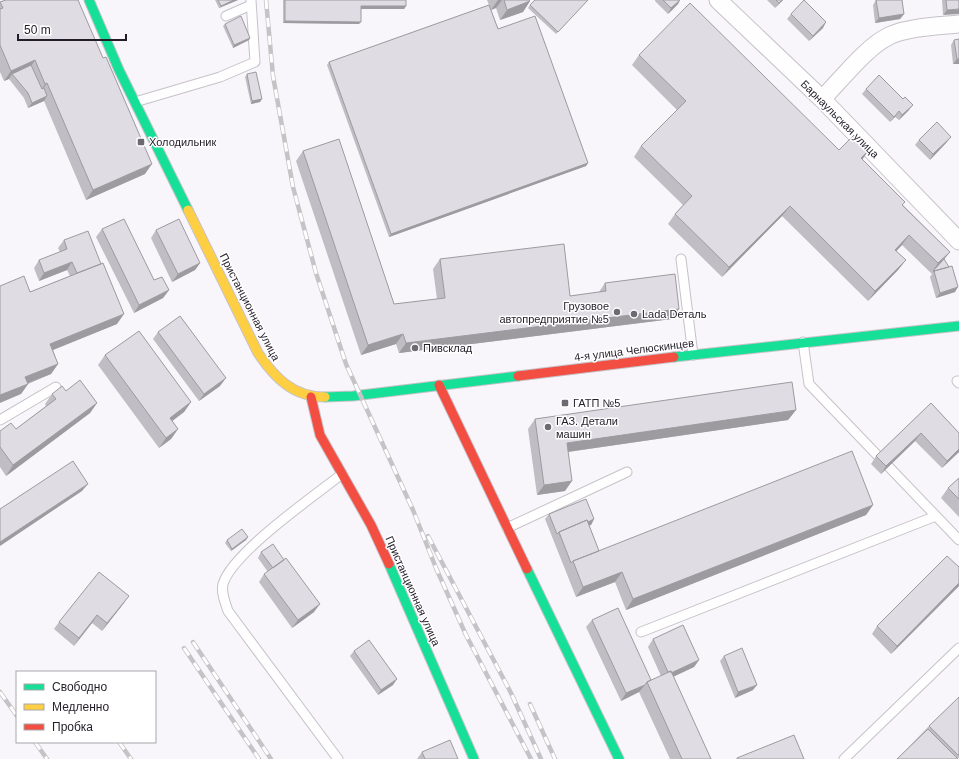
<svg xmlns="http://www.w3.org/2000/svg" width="959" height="759" viewBox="0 0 959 759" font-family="Helvetica,sans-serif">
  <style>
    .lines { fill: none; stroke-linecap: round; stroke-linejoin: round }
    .lane-casing { stroke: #c6c2c9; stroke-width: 11 }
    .street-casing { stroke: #c6c2c9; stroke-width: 19 }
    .fast-casing { stroke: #c6c2c9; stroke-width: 11 }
    .slow-casing { stroke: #c6c2c9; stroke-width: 11 }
    .jam-casing { stroke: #c6c2c9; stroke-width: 11 }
    .lane { stroke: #fefefe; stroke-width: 9 }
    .street { stroke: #fefefe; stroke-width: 17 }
    .fast { stroke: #16e098; stroke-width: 9 }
    .slow { stroke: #ffcf43; stroke-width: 9 }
    .jam { stroke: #f24e42; stroke-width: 9 }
    .rail-casing { stroke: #c4c3c5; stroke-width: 4.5 }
    .rail { stroke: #fff; stroke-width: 3; stroke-dasharray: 9; stroke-linecap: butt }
    .wall { fill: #c1bdc4 }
    .shaded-wall { fill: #9d9aa0 }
    .building { fill: #e0dce4; stroke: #9d9aa0 }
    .poi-dot { fill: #6e6972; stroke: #fff; stroke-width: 1.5 }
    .labels { text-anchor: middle; stroke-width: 3; stroke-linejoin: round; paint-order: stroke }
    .street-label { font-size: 11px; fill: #231d28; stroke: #fff }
    .poi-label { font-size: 11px; fill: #231d28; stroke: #fff; text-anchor: start }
  </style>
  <rect width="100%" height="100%" fill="#f8f6fa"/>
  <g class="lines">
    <g class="lane-casing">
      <path id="lane" d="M226,16L251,5
        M135,102L220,77L255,62L251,0
        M681,259L693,355
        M803,342L809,384L879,457
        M959,381H957L959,383
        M0,420L56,387
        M889,467L959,540
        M507,528L627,472
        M641,632L936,516
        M338,759L228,611C225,602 221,593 223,584C232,553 314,496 342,474
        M844,759L959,648"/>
    </g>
    <g class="street-casing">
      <path id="street" d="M718,0L822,99L959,241
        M822,99C841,80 866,47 889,36C907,27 939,26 959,24"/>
    </g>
    <g class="fast-casing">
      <path id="fast" d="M89,0L119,70L188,210
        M674,357L959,326
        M325,397L353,396L518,376
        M389,564L474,759
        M527,569L619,759"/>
    </g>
    <g class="slow-casing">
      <path id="slow" d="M188,210L258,353C275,378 293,397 325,397"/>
    </g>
    <g class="jam-casing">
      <path id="jam" d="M518,376L674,357
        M439,385L527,569
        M311,397L320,435L371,525L389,564"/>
    </g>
    <use href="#lane" class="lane"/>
    <use href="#street" class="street"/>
    <use href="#fast" class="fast"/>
    <use href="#slow" class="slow"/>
    <use href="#jam" class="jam"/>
    <g class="rail-casing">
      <path id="rail" d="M266,0L273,76L293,187L316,273L346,364L413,510L436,568L466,635L531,759
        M428,536L511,693L541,759
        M193,642L271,759
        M184,648L259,759
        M0,692L17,716
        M530,704L555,759
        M35,742L47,759
        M119,742L131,759"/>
    </g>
    <use href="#rail" class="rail"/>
  </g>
  <path class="wall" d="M215,0H238L219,8Z
    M283,0H406V6L404,9H361L359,24L283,23Z
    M487,0H529L530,1L523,12L500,20L496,8L491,10L498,29L588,163L586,166L389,237L327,65L329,62L489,5Z
    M588,0L556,34L528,8L530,5Z
    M655,0H680L678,4L668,14L655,1Z
    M767,0H783L775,8Z
    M876,0H902L904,14L900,19L875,23L873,5Z
    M942,0H959L943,15Z
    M0,2L145,174L86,200L44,101L28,108L24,98L9,79L4,81L0,72Z
    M791,14L823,28L809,41L787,19Z
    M225,24L250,38L249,40L233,48L223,26Z
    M959,39V64H953L951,45L954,40Z
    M639,55L839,150L862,159L903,205L950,252L944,259L955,292L936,298L930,277L932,274L931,273L902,245L896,251L906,260L898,270L868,301L782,216L722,277L668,224L675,214L683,205L634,157L641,146L677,110L632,65Z
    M247,74L262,99L260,102L251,104L245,77Z
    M866,89L909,110L899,120L895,117L890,122L862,94Z
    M919,140L947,142L930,160L915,145Z
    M303,151L394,304L437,299L433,269L440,259L570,296L599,292L605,283L679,309L672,319L399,353L396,344L361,355L296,161Z
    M102,229L154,280L169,290L163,298L134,313L96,237Z
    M156,230L200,263L195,270L172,282L151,238Z
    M64,240L117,324L53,350L58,364L51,374L28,384L21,394L30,292L70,276L67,270L39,281L34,268L39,260L60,252L58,248Z
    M158,332L220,386L199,401L153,339Z
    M105,355L191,402L184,412L172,421L178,429L171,439L159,448L98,365Z
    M66,391L97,403L90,413L6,476L0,467V431L16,429L46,406L45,404L52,394Z
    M931,403L959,433V452L942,468L915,441L881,474L871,464L876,456Z
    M796,410L788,420L568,452L565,491L537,495L528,429L535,419Z
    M959,478V517L941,498L948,488Z
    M873,505L866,515L626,610L615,582L576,597L545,519L549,514L594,519L591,525H589L599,551Z
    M248,537L246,540L231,551L225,543L227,540Z
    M261,552L314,612L292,628L259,582L264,574L268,572L258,558Z
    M959,567V586L891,654L872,634L877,626Z
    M124,603L102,631L92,623L74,646L54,629L59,622Z
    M592,620L651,680L661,676L648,647L653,639L699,660L694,667L673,677L711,759H670L639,692L621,701L586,627Z
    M354,651L393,685L378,695L350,656Z
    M724,656L753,690L735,698L720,661Z
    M959,697V758L897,759L929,726Z
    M422,752L458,759H417Z"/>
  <path class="shaded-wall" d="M234,0H238L219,8L221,6Z
    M498,0H502L496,8L491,10Z
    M680,0L678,4L668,14L671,8Z
    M782,0H783L775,8L779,3Z
    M530,1L523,12L500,20L507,10Z
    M361,6H406L404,9H359Z
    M959,9V14L943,15L947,10Z
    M904,14L900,19L875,23L879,18Z
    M285,21L361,22L359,24L283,23Z
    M826,22L823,28L809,41L813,36Z
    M250,38L249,40L233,48L234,45Z
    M957,59H959V64H953Z
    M35,60L28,71L12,74L9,79L4,81L11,71Z
    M47,83L40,93L38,95L45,84Z
    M47,96L44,101L28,108L32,103Z
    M262,99L260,102L251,104L252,101Z
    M913,105L909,110L899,120L902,115Z
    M899,111L895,117L890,122L894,117Z
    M951,137L947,142L930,160L933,154Z
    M869,150L862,160L861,158Z
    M588,163L586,166L389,237L391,234Z
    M152,164L145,174L86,200L93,190Z
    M790,206L782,216L722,277L729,267Z
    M909,235L902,245L888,260L895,250Z
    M950,252L942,262L933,271L938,263Z
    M906,260L898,270L868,301L875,291Z
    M72,262L67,270L39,281L44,273Z
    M200,263L195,270L172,282L178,274Z
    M958,287L955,292L936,298L940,293Z
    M169,290L163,298L134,313L139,305Z
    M679,309L672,319L399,353L406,343Z
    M124,314L117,324L43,354L50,344Z
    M403,334L396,344L361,355L368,345Z
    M58,364L51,374L18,387L25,377Z
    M226,378L220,386L199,401L204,394Z
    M28,384L21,394L0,403V395Z
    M191,402L184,412L163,428L170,418Z
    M97,403L90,413L6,476L13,465Z
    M796,410L788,420L560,453L567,443Z
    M178,429L171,439L159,448L166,438Z
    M921,433L915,441L881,474L886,466Z
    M959,449V452L942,468L947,461Z
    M572,481L565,491L537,495L544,485Z
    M88,484L82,491L0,546V542Z
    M873,505L866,515L626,610L633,599Z
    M594,519L591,525L560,537L559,533Z
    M248,537L246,540L231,551L232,549Z
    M622,572L615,582L576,597L583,587Z
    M959,583V586L891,654L897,646Z
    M129,596L124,603L102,631L107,623Z
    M320,604L314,612L292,628L298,620Z
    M97,615L92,623L74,646L79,638Z
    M699,660L694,667L664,681L669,674Z
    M397,679L393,685L378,695L381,690Z
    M645,685L639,692L621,701L626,693Z
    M757,685L753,690L735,698L738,692Z"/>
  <path class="building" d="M6,0H78L103,58L106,57L152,164L93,190L47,83L45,84L35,60L11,71L0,45V9L3,8L0,2Z
    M218,0H234L221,6Z
    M285,0H406V6H361V22L285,21Z
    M504,0H529L530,1L507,10Z
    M535,0H588L558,32L530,5Z
    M663,0H680L671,8Z
    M776,0H782L779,3Z
    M804,0L826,22L813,36L791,14Z
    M876,0H902L904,14L879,18Z
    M946,0H959V9L947,10Z
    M690,3L839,150L854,135L869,150L861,158L905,202L902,205L950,252L938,263L909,235L895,250L906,260L875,291L790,206L729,267L675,214L692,196L641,146L686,101L639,55Z
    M489,5L498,29L535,16L588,163L391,234L329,62Z
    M241,16L250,38L234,45L225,24Z
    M959,39V59H957L954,40Z
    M31,65L42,89L44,88L47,96L32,103L28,93L12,74Z
    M256,72L262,99L252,101L247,74Z
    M879,75L903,99L905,97L913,105L902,115L899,111L894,117L866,89Z
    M937,122L951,137L933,154L919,140Z
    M339,139L394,304L445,298L440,259L564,244L570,296L606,291L605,283L675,274L679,309L406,343L403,334L368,345L303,151Z
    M124,219L154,280L162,277L169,290L139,305L102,229Z
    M179,219L200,263L178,274L156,230Z
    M88,231L101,264L77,273L72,262L44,273L39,260L67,249L64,240Z
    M944,259L949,267L934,271V272L933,271Z
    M103,263L124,314L50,344L58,364L25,377L28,384L0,395V286L24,276L30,292Z
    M952,266L958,287L940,293L934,271Z
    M180,316L226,378L204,394L158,332Z
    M139,331L191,402L170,418L178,429L166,438L105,355Z
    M80,380L97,403L13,465L0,447V431L11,423L16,429L56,399L52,394L62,386L66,391Z
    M792,382L796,410L567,443L572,481L544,485L535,419Z
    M931,403L959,433V449L947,461L921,433L886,466L876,456Z
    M852,451L873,505L633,599L622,572L583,587L573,561Z
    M73,461L88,484L0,542V509Z
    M959,478V499L948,488Z
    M586,499L594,519L588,522L587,520L559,532L557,534L549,514Z
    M587,520L599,551L573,561L571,563L559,532Z
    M242,529L248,537L232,549L227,540Z
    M273,544L284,560L273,568L261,552Z
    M947,556L959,567V583L897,646L877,626Z
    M286,558L320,604L298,620L264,574Z
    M99,572L129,596L107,623L97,615L79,638L59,622Z
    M618,608L651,680L647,682L645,685L626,693L592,620Z
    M683,625L699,660L671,673V671L668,672L653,639Z
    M369,640L397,679L381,690L354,651Z
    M742,648L757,685L738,692L724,656Z
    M671,671L711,759H682L647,682Z
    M959,697V755H958L929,726Z
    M928,729L958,759H897Z
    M794,735L804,759H737V758Z
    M450,740L458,759H425L422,752Z"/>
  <g class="poi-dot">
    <rect x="137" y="138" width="8" height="8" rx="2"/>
    <circle cx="617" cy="312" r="4"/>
    <circle cx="634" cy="314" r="4"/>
    <circle cx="415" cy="348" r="4"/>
    <rect x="561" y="399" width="8" height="8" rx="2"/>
    <circle cx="548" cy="427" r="4"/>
  </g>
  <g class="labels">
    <g class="street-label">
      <text transform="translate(840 119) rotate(45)" y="4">Барнаульская улица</text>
      <text transform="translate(250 307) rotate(63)" y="4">Пристанционная улица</text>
      <text transform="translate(634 350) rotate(-7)" y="4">4-я улица Челюскинцев</text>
      <text transform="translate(413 591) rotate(66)" y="4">Пристанционная улица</text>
    </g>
    <g class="poi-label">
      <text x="149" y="146">Холодильник</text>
      <text x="609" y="310" text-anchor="end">Грузовое<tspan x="609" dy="13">автопредприятие №5</tspan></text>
      <text x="642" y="318">Lada Dеталь</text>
      <text x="423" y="352">Пивсклад</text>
      <text x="573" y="407">ГАТП №5</text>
      <text x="556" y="425">ГАЗ. Детали<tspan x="556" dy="13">машин</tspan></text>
    </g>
  </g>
  <rect x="16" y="671" width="140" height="72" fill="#ffffff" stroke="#a7a5a9"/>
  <rect x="24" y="684" width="20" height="6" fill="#16e098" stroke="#a7a5a9"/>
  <text x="52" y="691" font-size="12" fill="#231d28">Свободно</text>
  <rect x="24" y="704" width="20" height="6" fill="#ffcf43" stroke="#a7a5a9"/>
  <text x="52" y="711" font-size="12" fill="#231d28">Медленно</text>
  <rect x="24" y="724" width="20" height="6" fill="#f24e42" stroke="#a7a5a9"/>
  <text x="52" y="731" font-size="12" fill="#231d28">Пробка</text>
  <path d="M18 34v6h108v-6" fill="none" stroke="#231d28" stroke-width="2"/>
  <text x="24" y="34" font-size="12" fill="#231d28" stroke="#ffffff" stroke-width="3" paint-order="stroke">50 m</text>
</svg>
